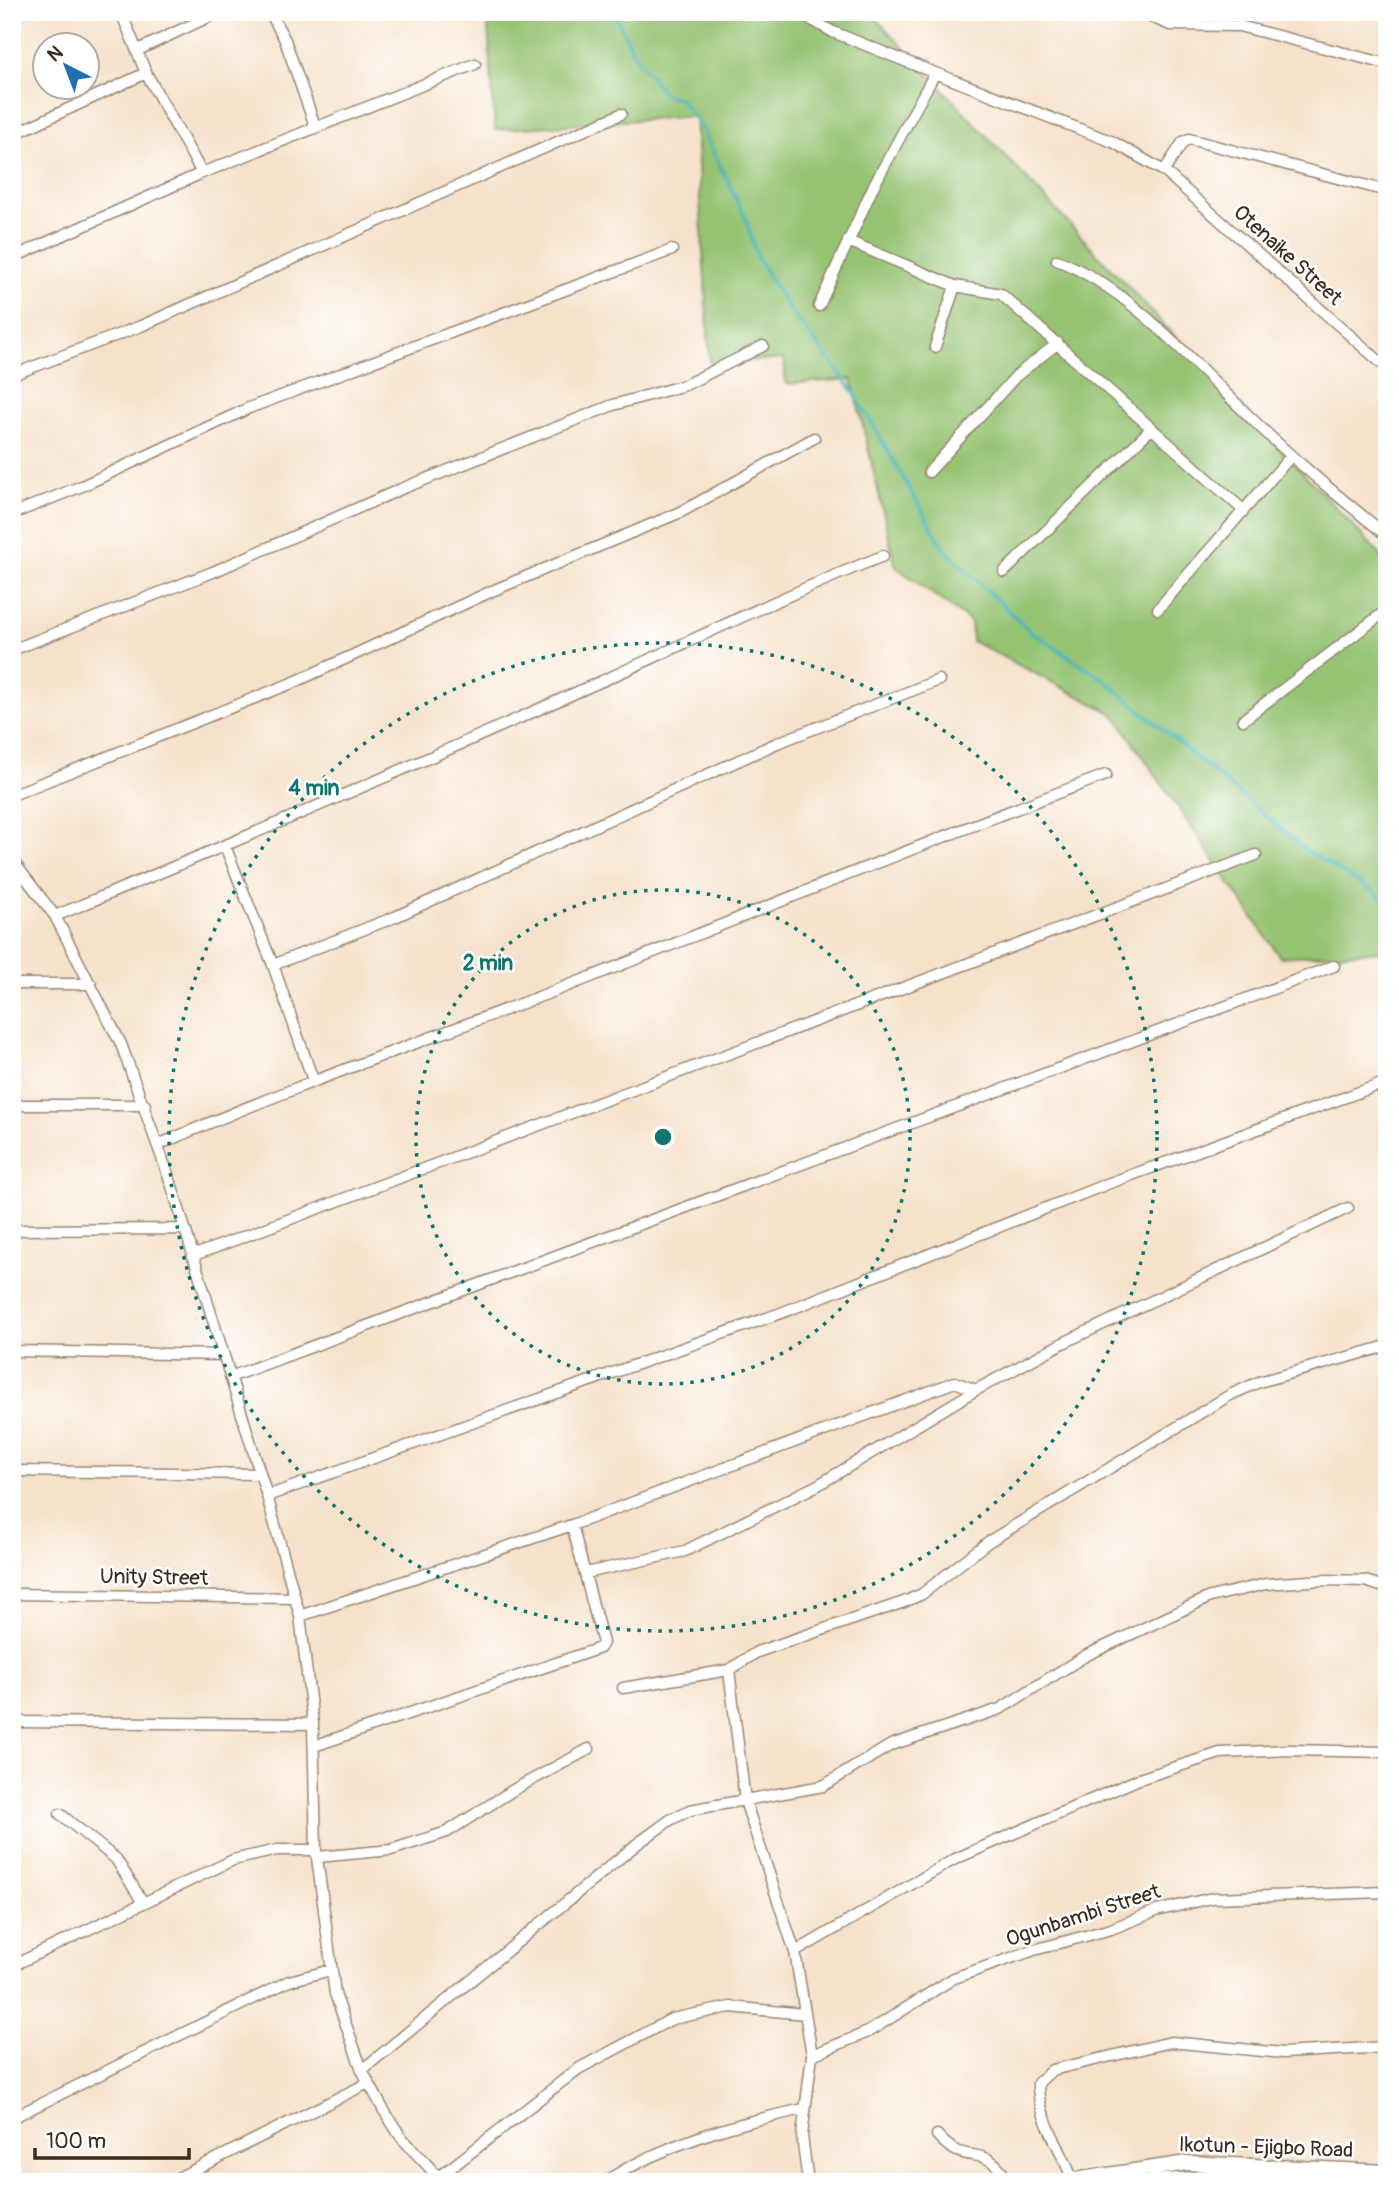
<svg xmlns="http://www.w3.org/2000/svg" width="1399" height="2194" viewBox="0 0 1399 2194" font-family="Pangolin,sans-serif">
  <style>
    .green { fill: #95c372; stroke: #687648; stroke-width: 2 }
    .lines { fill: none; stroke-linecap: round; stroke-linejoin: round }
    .stream { stroke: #45b5bb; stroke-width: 3.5 }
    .minor-casing { stroke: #988674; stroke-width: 13 }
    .major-casing { stroke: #988674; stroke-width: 17 }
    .minor { stroke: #fff; stroke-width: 10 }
    .major { stroke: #fff; stroke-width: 14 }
    .ring { fill: none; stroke: #0f766e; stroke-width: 3.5; stroke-dasharray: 3.5 7 }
    .labels { text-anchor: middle; stroke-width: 5; stroke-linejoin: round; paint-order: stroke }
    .street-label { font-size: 21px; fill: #3b2a1e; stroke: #fff }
    .centre { fill: #0f766e; stroke: #fff; stroke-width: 3.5 }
    .ring-label { font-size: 21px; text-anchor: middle; font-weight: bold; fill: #0f766e; stroke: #fff; stroke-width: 5; stroke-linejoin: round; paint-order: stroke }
  </style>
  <rect width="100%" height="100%" fill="#fff"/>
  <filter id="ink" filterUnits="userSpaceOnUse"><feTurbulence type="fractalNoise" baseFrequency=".0143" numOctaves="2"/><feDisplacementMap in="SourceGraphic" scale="14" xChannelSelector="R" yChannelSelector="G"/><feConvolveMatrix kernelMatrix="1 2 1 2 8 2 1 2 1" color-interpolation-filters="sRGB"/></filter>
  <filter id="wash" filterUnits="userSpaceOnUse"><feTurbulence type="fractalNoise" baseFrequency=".00686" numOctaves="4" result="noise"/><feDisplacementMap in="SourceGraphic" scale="28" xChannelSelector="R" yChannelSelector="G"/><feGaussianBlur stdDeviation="1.57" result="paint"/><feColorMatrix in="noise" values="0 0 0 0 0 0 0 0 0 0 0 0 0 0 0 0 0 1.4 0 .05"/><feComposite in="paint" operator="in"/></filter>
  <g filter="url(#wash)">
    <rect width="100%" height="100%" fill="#f6e2cb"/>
    <path class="green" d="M487,12H870L1387,562V957L1380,951L1280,957L1114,714L972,641L971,622L896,567L852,379L786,384L784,359L710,364L695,116L495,130Z"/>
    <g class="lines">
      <path class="stream" d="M614,12L634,54L665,95L679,98L702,129L745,217L758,259L788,307L852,389L945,550L1030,631L1102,678L1306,850L1387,900"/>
    </g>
  </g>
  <g filter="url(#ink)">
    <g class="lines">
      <g class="minor-casing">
        <path id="minor" d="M121,12L146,73L202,173
          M270,12L285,40L315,126
          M798,12L833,32L935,73
          M1139,12L1170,25L1239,26L1387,64
          M138,50L219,12
          M12,135L146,73
          M1164,171L1387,368
          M848,241L955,286L1001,294L1242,509
          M12,258L202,173L475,64
          M1057,260C1132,289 1196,366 1254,421C1296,462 1342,499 1387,536
          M819,306L874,185L935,73L1113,142L1164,171L1183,142L1189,139L1387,191
          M935,347L955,286
          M12,375L141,326L621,114
          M929,472L1016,376L1058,343
          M12,514L82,486L249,408L672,250
          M1004,572L1152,428
          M1158,609L1291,456
          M12,650L213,572L401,489L613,405L685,385L763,346
          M1243,720L1387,610
          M12,795L297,681L492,591L681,512L814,438
          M225,846L273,965L313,1080
          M12,860L55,916L121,1044L171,1183L267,1496L300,1616L313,1724L316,1850L335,1994L362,2070L383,2109L401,2137L443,2182
          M55,916C233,843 409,768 584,689C684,645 781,596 883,556
          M273,965L395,917L777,743L939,680
          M12,984H91
          M12,1105H145
          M158,1145C299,1083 445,1034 588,978C761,910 932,839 1106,775
          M12,1230L184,1229
          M192,1256L1256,855
          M12,1351L223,1355
          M230,1377L1334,966
          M12,1471L259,1474
          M267,1496L781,1313L1107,1184L1387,1082
          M586,1573L685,1551L818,1485L976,1390L1061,1344L1348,1208
          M12,1594L294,1598
          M300,1616L572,1525L955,1382L976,1390
          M729,1670L745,1801L795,1952L812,2055L802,2136L808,2182
          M623,1688L729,1670L757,1652L904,1602L922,1594L988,1542L1230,1395L1259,1382L1387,1346
          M12,1722L313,1724
          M314,1746L600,1648L603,1643L572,1525
          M60,1814L116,1859L142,1901
          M318,1857L391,1850L447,1832L515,1789L589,1749
          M795,1952L955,1859L1139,1779L1220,1753L1289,1750L1387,1752
          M12,1966L233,1860L277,1850H316
          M812,2055L868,2032L954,1978L1034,1950L1111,1929L1156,1911L1212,1898L1387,1892
          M362,2070L637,1844L670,1820L690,1810L823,1786L891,1745L1000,1709L1085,1656L1210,1597L1266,1584L1325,1580L1365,1581L1387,1588
          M12,2118L289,1981L331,1970
          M937,2135C968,2171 985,2138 1008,2182
          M1072,2179C1061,2147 1037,2116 1038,2083L1052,2070L1171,2042L1283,2053L1387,2047
          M434,2181L578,2069L672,2019L730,2007L805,2014
          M170,2182L368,2083
          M604,2182C666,2143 733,2124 804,2109"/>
      </g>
      <g class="major-casing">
        <path id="major" d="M1062,2182L1187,2163L1387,2172
          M1153,2182L1220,2177L1373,2182"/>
      </g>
      <use href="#minor" class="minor"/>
      <use href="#major" class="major"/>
    </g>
  </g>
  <g class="ring">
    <circle cx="663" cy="1137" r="247"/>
    <circle cx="663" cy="1137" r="494"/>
  </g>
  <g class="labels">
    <g class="street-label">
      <text transform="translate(1288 255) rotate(42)" y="7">Otenaike Street</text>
      <text transform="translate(154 1577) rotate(1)" y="7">Unity Street</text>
      <text transform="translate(1083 1915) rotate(-18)" y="7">Ogunbambi Street</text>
      <text transform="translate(1266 2147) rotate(2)" y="7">Ikotun - Ejigbo Road</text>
    </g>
  </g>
  <circle cx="663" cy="1137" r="10" class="centre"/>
  <g class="ring-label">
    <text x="314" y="795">4 min</text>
    <text x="488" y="970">2 min</text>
  </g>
  <rect width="1399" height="2194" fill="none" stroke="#fff" stroke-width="42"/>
  <g transform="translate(66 66) rotate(318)"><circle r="33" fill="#ffffff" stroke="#b1aaa5" stroke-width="2"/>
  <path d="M0-5L12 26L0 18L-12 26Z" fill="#1f6fb2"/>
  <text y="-10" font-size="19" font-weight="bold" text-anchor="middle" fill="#3b2a1e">N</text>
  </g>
  <path d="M35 2148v10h154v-10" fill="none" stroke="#3b2a1e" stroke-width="3.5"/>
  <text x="46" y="2148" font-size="21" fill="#3b2a1e" stroke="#ffffff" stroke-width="5" paint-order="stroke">100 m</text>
</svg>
